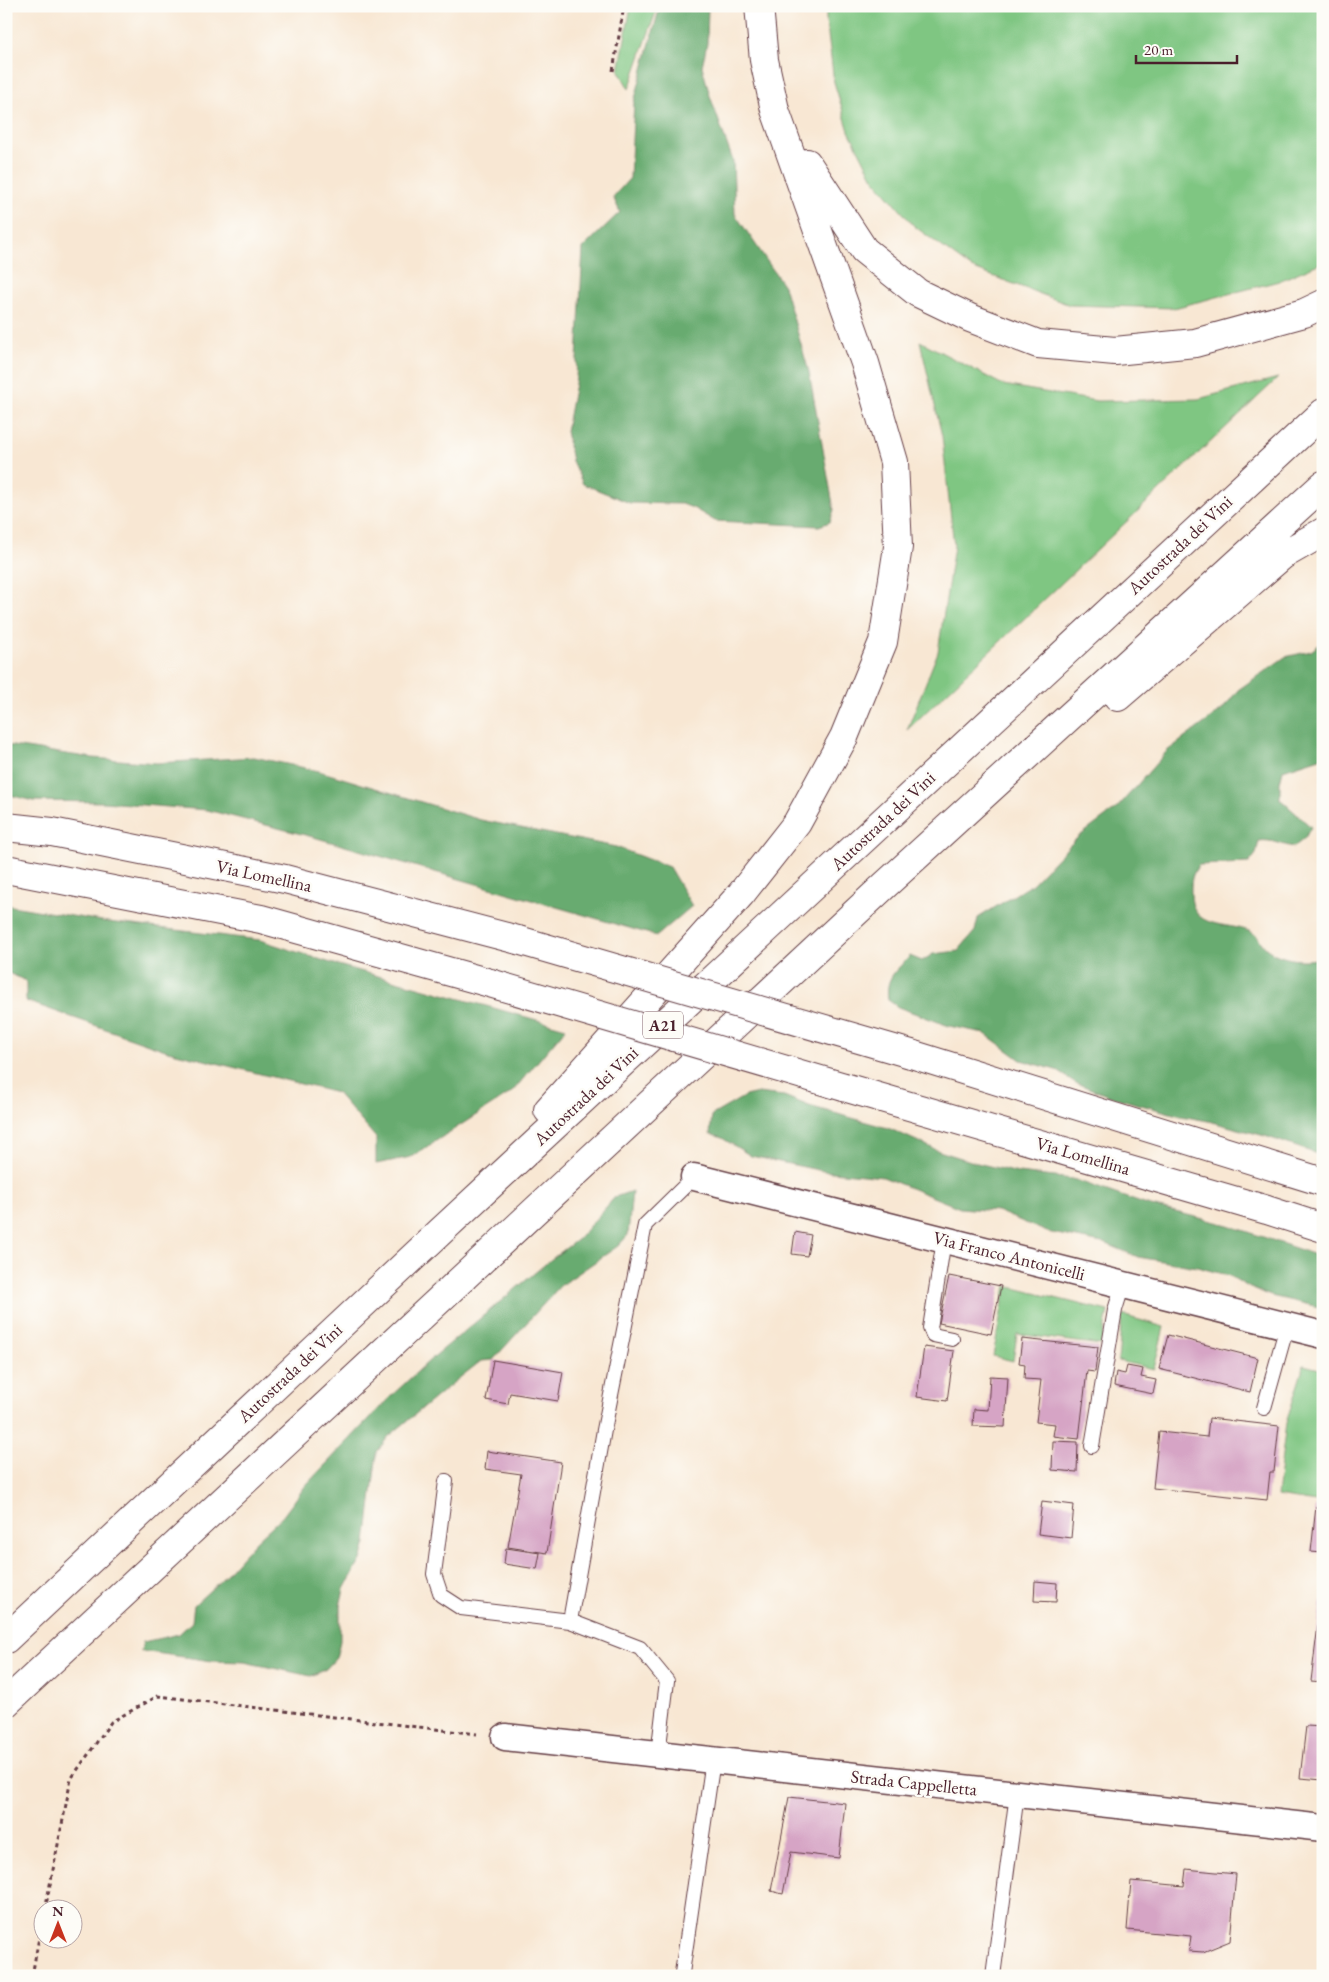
<svg xmlns="http://www.w3.org/2000/svg" width="1329" height="1982" viewBox="0 0 1329 1982" font-family="'EB Garamond',serif">
  <style>
    .green { fill: #7fc682; stroke: #647256 }
    .forest { fill: #67ab70; stroke: #58654e }
    .building { fill: #d6a4c5 }
    .lines { fill: none; stroke-linecap: round; stroke-linejoin: round }
    .service-casing { stroke: #643d44; stroke-width: 16 }
    .minor-casing { stroke: #643d44; stroke-width: 29 }
    .primary-casing { stroke: #643d44; stroke-width: 30 }
    .motorway-casing { stroke: #643d44; stroke-width: 30 }
    .path { stroke: #643d44; stroke-width: 3; stroke-dasharray: 4 4; stroke-linecap: butt }
    .service { stroke: #fff; stroke-width: 14 }
    .minor { stroke: #fff; stroke-width: 26 }
    .primary { stroke: #fff; stroke-width: 28 }
    .motorway { stroke: #fff; stroke-width: 28 }
    .primary-bridge-casing { stroke: #643d44; stroke-width: 30; stroke-linecap: butt }
    .primary-bridge { stroke: #fff; stroke-width: 28 }
    .labels { text-anchor: middle; stroke-width: 5; stroke-linejoin: round; paint-order: stroke }
    .shield { fill: #fdfcf7; stroke: #806168; stroke-width: 1 }
    .shield-label { font-size: 16px; font-weight: bold; fill: #4a1f2b }
    .street-label { font-size: 18px; fill: #4a1f2b; stroke: #fdfcf7 }
  </style>
  <rect width="100%" height="100%" fill="#fdfcf7"/>
  <filter id="ink" filterUnits="userSpaceOnUse"><feTurbulence type="fractalNoise" baseFrequency=".02" numOctaves="2"/><feDisplacementMap in="SourceGraphic" scale="10" xChannelSelector="R" yChannelSelector="G"/><feConvolveMatrix kernelMatrix="1 2 1 2 8 2 1 2 1" color-interpolation-filters="sRGB"/></filter>
  <filter id="wash" filterUnits="userSpaceOnUse"><feTurbulence type="fractalNoise" baseFrequency=".0096" numOctaves="4" result="noise"/><feDisplacementMap in="SourceGraphic" scale="20" xChannelSelector="R" yChannelSelector="G"/><feGaussianBlur stdDeviation="1.12" result="paint"/><feColorMatrix in="noise" values="0 0 0 0 0 0 0 0 0 0 0 0 0 0 0 0 0 1.4 0 .05"/><feComposite in="paint" operator="in"/></filter>
  <g filter="url(#wash)">
    <rect width="100%" height="100%" fill="#f8e7d3"/>
    <path class="green" d="M631,6H658L629,89L619,71Z
      M826,6H1323V262L1279,281L1174,308L1070,305L971,268L914,226L873,178L849,131L834,82L826,19Z
      M920,341L1003,385L1097,401L1198,399L1278,378L907,730L938,652L954,546L942,436Z
      M1006,1286L1108,1311L1101,1345L1017,1334L1013,1361L993,1356Z
      M1122,1315L1164,1327L1154,1369L1118,1361Z
      M1304,1365L1323,1370V1463L1321,1469L1323,1470V1503L1277,1496L1286,1423Z"/>
    <path class="forest" d="M660,6L708,7L707,44L702,66L710,96L733,161L735,214L784,286L809,372L834,510L830,522L819,526L715,521L693,508L682,504L630,503L583,484L572,461L566,431L576,378L583,248L620,212L613,197L630,178L634,102Z
      M1323,642V757L1283,770L1280,782V799L1311,827L1305,838L1294,847C1281,845 1272,839 1259,841L1256,854L1249,863L1199,865C1191,875 1191,881 1191,893C1191,930 1226,922 1249,931C1259,935 1260,943 1267,949C1281,960 1307,963 1323,957V1156L1265,1136L1208,1121L1181,1116L1109,1096L1076,1083L1056,1070L1021,1060L984,1033L949,1026L898,1007L888,1000C885,977 895,972 910,956L922,961L933,954L958,951L975,931L978,918L1032,884L1077,838L1117,808L1167,751L1222,710L1238,690L1285,657L1311,651Z
      M6,745L93,758L157,763L254,757L319,771L481,820L616,847L669,867L692,906L657,936L317,838L207,810L104,802L33,801L6,794Z
      M6,905L108,922L260,940L331,963L566,1028L512,1092L411,1157L376,1164V1138L337,1093L168,1051L26,1001V981L6,972Z
      M758,1093L784,1096L809,1106L888,1128L939,1151L977,1163L1018,1173L1073,1179L1147,1205L1228,1225L1310,1253L1323,1258V1308L1271,1296L1250,1288L1230,1276L1197,1267L1138,1257L1107,1244L1047,1232L997,1211L960,1208L883,1177L823,1171L751,1156L722,1138L710,1134L712,1115L745,1096Z
      M632,1191L628,1235L618,1246L560,1286L493,1360L481,1361L453,1383L388,1437L377,1452L366,1543L361,1560L344,1589L340,1606V1641L336,1658L326,1669L311,1676L244,1662L212,1661L141,1651L143,1642L179,1634L192,1622L194,1605L220,1581L256,1541L283,1516L306,1485L390,1397L430,1360L549,1261L578,1239L615,1197Z"/>
    <g id="blocks">
      <path class="building" d="M795,1232L811,1235L807,1256L792,1254Z
        M949,1276L1001,1286L991,1334L939,1323Z
        M1168,1335L1258,1358L1250,1392L1159,1369Z
        M1022,1339L1098,1347L1095,1372L1087,1371L1079,1439L1053,1436L1055,1424L1036,1422L1041,1380L1024,1379L1025,1364L1019,1363Z
        M924,1347L954,1351L947,1401L917,1397Z
        M493,1360L563,1372L558,1401L510,1393L508,1404L486,1400Z
        M1127,1366L1143,1369L1141,1377L1156,1380L1153,1394L1114,1386L1116,1372L1125,1374Z
        M990,1376L1008,1377L1005,1427L973,1426L974,1409L988,1410Z
        M1209,1418L1279,1426L1274,1472H1270L1267,1500L1153,1488L1159,1432L1207,1437Z
        M1053,1441L1078,1442L1077,1472L1052,1470Z
        M487,1451L561,1462L547,1553L508,1547L521,1474L485,1469Z
        M1042,1501L1074,1505L1071,1538L1038,1534Z
        M1316,1506L1323,1507V1553L1311,1552Z
        M506,1548L540,1553L537,1569L504,1564Z
        M1035,1581L1057,1583L1056,1602L1034,1601Z
        M1321,1601H1323V1682L1311,1681Z
        M1306,1726L1323,1727V1780L1300,1778Z
        M789,1797L845,1803L839,1858L791,1852L783,1894L771,1891Z
        M1186,1869L1236,1874L1230,1941L1203,1952L1189,1951L1191,1936L1127,1930L1131,1881L1184,1886Z"/>
    </g>
  </g>
  <g filter="url(#ink)">
    <use href="#blocks" fill-opacity="0" stroke="#643d44" stroke-width="1"/>
    <g class="lines">
      <g class="service-casing">
        <path id="service" d="M944,1240L930,1328L933,1335L952,1339
          M1264,1408L1287,1326
          M1092,1446L1115,1310L1123,1284
          M446,1481L434,1574L441,1595L461,1608L570,1621
          M658,1754L667,1681L640,1648L570,1621L604,1430L645,1225L694,1177
          M682,1973L713,1760
          M993,1976L1017,1794"/>
      </g>
      <g class="minor-casing">
        <path id="minor" d="M694,1177L1323,1335
          M505,1737L1323,1828"/>
      </g>
      <g class="primary-casing">
        <path id="primary" d="M6,827L52,832L285,879L518,940
          M6,869L261,919L490,983
          M911,1054L1323,1182
          M844,1087L1267,1210L1323,1228"/>
      </g>
      <g class="motorway-casing">
        <path id="motorway" d="M807,163L864,250L918,293L970,318L1038,344L1115,351L1195,343L1304,313L1323,304
          M1118,697L1283,555L1323,532
          M548,1110L741,894L797,823L844,737L883,642L898,547L894,462L865,363L775,110L764,60L759,6
          M6,1639L440,1232L1323,413
          M6,1703L884,886L1323,485"/>
      </g>
      <path class="path" d="M613,71L624,6
        M45,1910L71,1779L111,1722L158,1696L477,1734
        M32,1976L42,1921"/>
      <use href="#service" class="service"/>
      <use href="#minor" class="minor"/>
      <use href="#primary" class="primary"/>
      <use href="#motorway" class="motorway"/>
      <g class="primary-bridge-casing">
        <path id="primary-bridge" d="M518,940L911,1054
          M490,983L844,1087"/>
      </g>
      <use href="#primary-bridge" class="primary-bridge"/>
    </g>
  </g>
  <g class="labels">
    <rect class="shield" x="643" y="1011.5" width="40" height="27" rx="4"/>
    <g class="shield-label">
      <text x="663" y="1031">A21</text>
    </g>
    <g class="street-label">
      <text transform="translate(1180 545) rotate(-43)" y="6">Autostrada dei Vini</text>
      <text transform="translate(883 821) rotate(-43)" y="6">Autostrada dei Vini</text>
      <text transform="translate(264 876) rotate(12)" y="6">Via Lomellina</text>
      <text transform="translate(586 1096) rotate(-43)" y="6">Autostrada dei Vini</text>
      <text transform="translate(1083 1156) rotate(16)" y="6">Via Lomellina</text>
      <text transform="translate(1009 1256) rotate(14)" y="6">Via Franco Antonicelli</text>
      <text transform="translate(290 1373) rotate(-43)" y="6">Autostrada dei Vini</text>
      <text transform="translate(914 1783) rotate(6)" y="6">Strada Cappelletta</text>
    </g>
  </g>
  <rect width="1329" height="1982" fill="none" stroke="#fdfcf7" stroke-width="25"/>
  <g transform="translate(58 1924)"><circle r="24" fill="#fdfcf7" stroke="#b5a4a5"/>
  <path d="M0-4L9 19L0 12L-9 19Z" fill="#c8321e"/>
  <text y="-8" font-size="14" font-weight="bold" text-anchor="middle" fill="#4a1f2b">N</text>
  </g>
  <path d="M1136 55v8h101v-8" fill="none" stroke="#4a1f2b" stroke-width="2.5"/>
  <text x="1144" y="55" font-size="15" fill="#4a1f2b" stroke="#fdfcf7" stroke-width="4" paint-order="stroke">20 m</text>
</svg>
